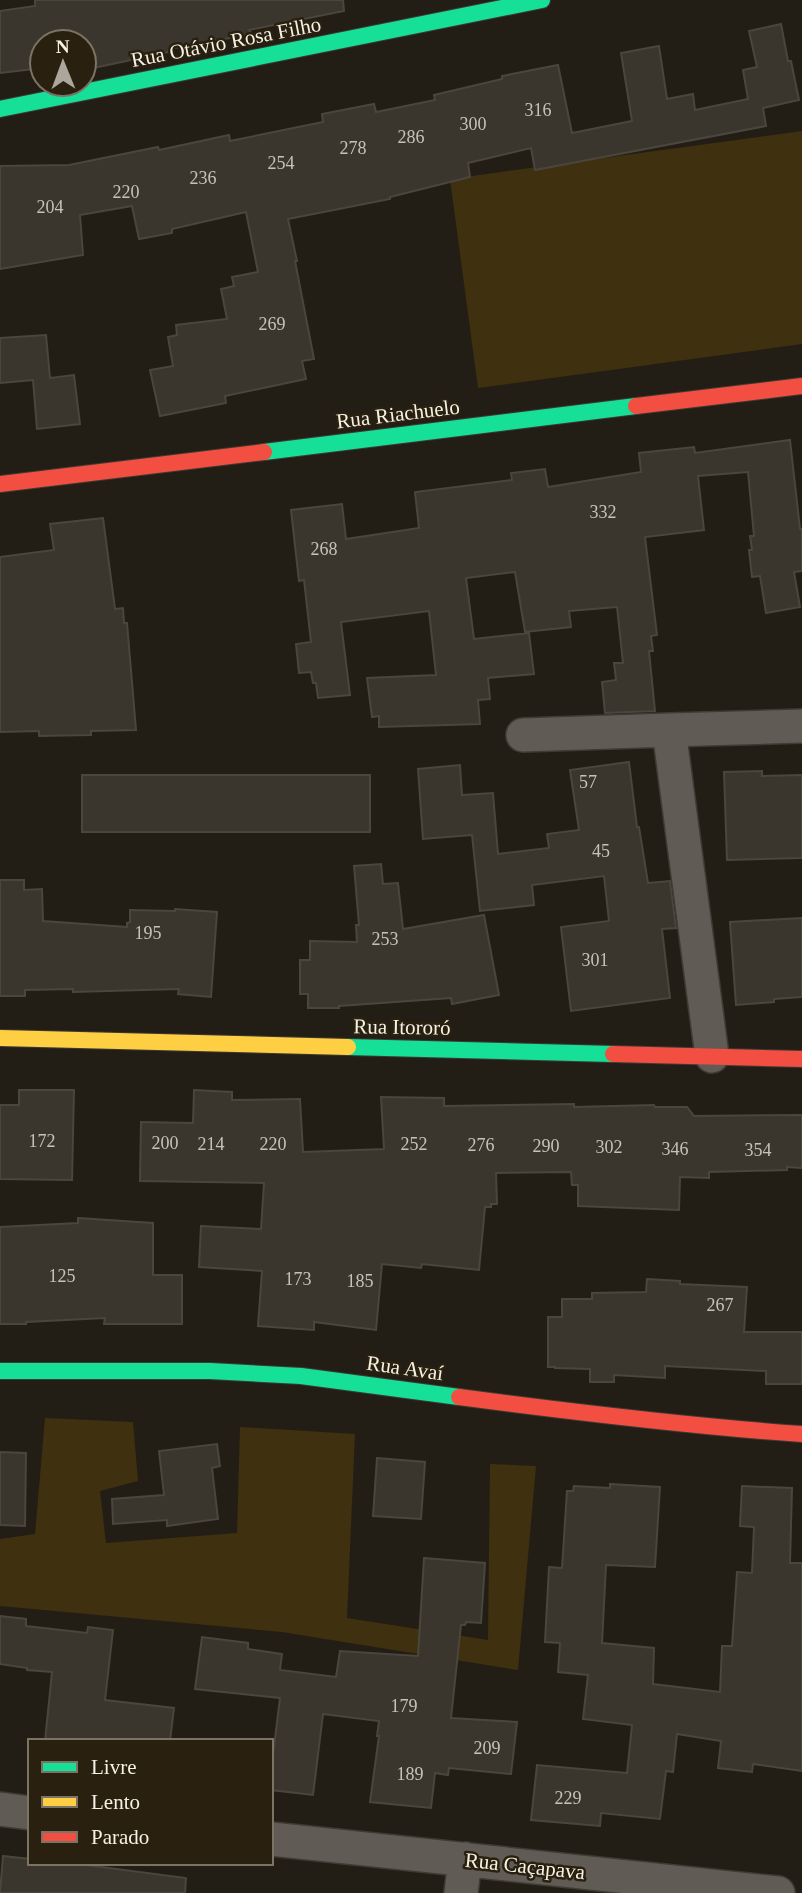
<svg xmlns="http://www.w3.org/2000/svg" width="802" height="1893" viewBox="0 0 802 1893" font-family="'Times New Roman',serif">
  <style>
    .green { fill: #3f300f }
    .building { fill: #3a362e; stroke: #4a463e; stroke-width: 2 }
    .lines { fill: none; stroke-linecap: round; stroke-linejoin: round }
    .street-casing { stroke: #3e3a34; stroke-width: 36 }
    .fast-casing { stroke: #3e3a34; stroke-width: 18 }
    .slow-casing { stroke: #3e3a34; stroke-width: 18 }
    .jam-casing { stroke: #3e3a34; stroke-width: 18 }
    .street { stroke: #605c55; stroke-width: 33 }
    .fast { stroke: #16e098; stroke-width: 16 }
    .slow { stroke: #ffcf43; stroke-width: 16 }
    .jam { stroke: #f24e42; stroke-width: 16 }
    .labels { text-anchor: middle; stroke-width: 5; stroke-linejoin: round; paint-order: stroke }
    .number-label { font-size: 18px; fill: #c7c2b7 }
    .street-label { font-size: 21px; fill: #f6f1e5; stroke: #29200f }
  </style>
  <rect width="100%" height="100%" fill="#231e15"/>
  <path class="green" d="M802,131V344L478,388L450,179Z
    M45,1418L133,1422L138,1481L100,1491L106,1543L237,1533L240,1427L355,1434L347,1618L488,1640L490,1464L536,1466L518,1670L282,1632L0,1606V1539L35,1534Z"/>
  <path class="building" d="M35,0H343L344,11L249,30L252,34L169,49V52L84,70V42H42V68L0,73V11L35,6Z
    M781,24L788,61H791L799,100L763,108L766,126L535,170L531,148L468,163L470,177L390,197V199L288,219L297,261H295L314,359L302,361L306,379L225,396L226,403L160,416L150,370L173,366L168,337L177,335L176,325L227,319L221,289L234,286L232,277L258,272L246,212L172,229V233L139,239L132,206L80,215L83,255L0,269V166L69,165L158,147L159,150L229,135L230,141L323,122L322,114L374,104L376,112L435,100L434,95L502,79V76L558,65L572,133L632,121L621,53L659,46L667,99L693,94L695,110L748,99L743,70L757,67L749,31Z
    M46,335L50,378L74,375L80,424L37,429L33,380L0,383V338Z
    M790,440L800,529H802V571L794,572L800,607L766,613L760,576L752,577L749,550H752L750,536H754L748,472L698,476L704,530L645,537L657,635L651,636L653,651H649L655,711L605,713L602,682L616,680L614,663H623L617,607L569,611L571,627L525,632L515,572L466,578L474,639L529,633L534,674L488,678L490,699L478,700L480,724L379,727V716L372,717L367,678L436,675L429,611L341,622L350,695L318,698L316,683H313L311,672L299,673L296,644L311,642L304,580L299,581L291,510L342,504L346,539L419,528L415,492L512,480L511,473L545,469L548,487L641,472L639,453L694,447L695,453Z
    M103,518L115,609L123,608L124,623H127L136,730L91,731V735L39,736V731L0,732V557L54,550L50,524Z
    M629,762L637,827H639L648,883L670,881L676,928L662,929L670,998L571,1011L561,927L609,921L604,876L532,885L534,905L480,911L472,835L423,839L418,769L460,765L462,795L493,793L498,854L549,848L547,834L579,830L570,770Z
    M762,771V776L802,775V858L727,860L724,772Z
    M82,775H370V832H82Z
    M381,864L383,884L398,883L403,929L484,915L499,995L452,1004L451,998L339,1006V1008H308V994H300V960H310V941L357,942L356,925H359L354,866Z
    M0,880H24V890L42,889L43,921L127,927V923L130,922V910L175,911V909L217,912L211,997L178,994L179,989L73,992V989L25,990V996H0Z
    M802,918V997L774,999V1002L736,1005L730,922Z
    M19,1090H74L72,1180L0,1179V1105H19Z
    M194,1090L232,1092V1100L300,1099L303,1152L384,1149L381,1097L444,1098V1106L574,1104V1107L654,1105L655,1107H687L694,1116L802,1115V1168L787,1167V1170L709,1172V1178L680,1177L679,1210L578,1206V1185H572L571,1172L496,1173L497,1204H491V1207H485L479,1270L422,1264L421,1268L382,1264L376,1330L314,1322V1330L258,1326L262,1271L199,1267L201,1226L261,1229L264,1183L140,1181L141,1122L193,1123Z
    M78,1218L153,1223V1275H182V1324H104L105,1318L26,1322V1324H0V1227L78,1223Z
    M647,1279L680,1281V1284L747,1287L744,1332H802V1384H766V1371L665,1366V1378L614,1375V1382H590V1369L555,1368V1367H548V1317H562V1299H592V1293L646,1292Z
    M217,1444L220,1466L212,1468L218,1519L167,1526V1520L113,1524L112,1499L164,1495L159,1451Z
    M0,1452L26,1453L25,1526L0,1525Z
    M377,1458L425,1462L421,1519L373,1516Z
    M610,1484L660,1487L655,1567L606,1565L602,1643L654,1648L653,1684L720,1692L722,1646H732L737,1572L752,1573L754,1527L740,1526L742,1486L792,1488L790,1563H802V1771L753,1764L752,1772L718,1768L721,1741L677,1734L673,1772L666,1771L660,1819L601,1813L600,1826L531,1820L537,1765L627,1773L632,1725L583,1719L588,1675L558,1672L560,1643L545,1642L549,1567L562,1568L567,1491H573L574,1486L610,1488Z
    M424,1558L485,1563L481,1623L466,1622L465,1625H461L451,1718L517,1722L511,1774L449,1768L448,1775L435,1773L431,1808L370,1802L379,1736H377L379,1721L323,1714L313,1795L271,1790V1771L280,1698L195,1689L202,1637L248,1643V1649L282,1654L280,1670L336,1677L340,1651L418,1656Z
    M0,1616L26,1619V1626L87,1633L88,1627L113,1630L105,1700L174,1708L170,1741H45L52,1672L27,1670V1668L0,1664Z
    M3,1856L30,1859V1863H71L186,1878L185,1893H0Z"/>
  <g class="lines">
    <g class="street-casing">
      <path id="street" d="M523,735L669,730
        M712,1056L669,730L802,726
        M0,1809L30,1813
        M271,1839L778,1893
        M461,1893L465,1859"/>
    </g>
    <g class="fast-casing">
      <path id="fast" d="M0,109L542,0
        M264,452L636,406
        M348,1047L613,1054
        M0,1371H210L301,1376L459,1397"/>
    </g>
    <g class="slow-casing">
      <path id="slow" d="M0,1038L348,1047"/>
    </g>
    <g class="jam-casing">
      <path id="jam" d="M636,406L802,386
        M0,484L264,452
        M613,1054L802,1059
        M459,1397C573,1412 687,1426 802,1434"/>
    </g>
    <use href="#street" class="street"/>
    <use href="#fast" class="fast"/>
    <use href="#slow" class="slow"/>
    <use href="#jam" class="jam"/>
  </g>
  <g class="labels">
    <g class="number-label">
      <text x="538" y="116">316</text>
      <text x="473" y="130">300</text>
      <text x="411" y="143">286</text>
      <text x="353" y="154">278</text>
      <text x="281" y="169">254</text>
      <text x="203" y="184">236</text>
      <text x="126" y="198">220</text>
      <text x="50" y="213">204</text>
      <text x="272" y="330">269</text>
      <text x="603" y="518">332</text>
      <text x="324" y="555">268</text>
      <text x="588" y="788">57</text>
      <text x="601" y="857">45</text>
      <text x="148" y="939">195</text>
      <text x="385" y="945">253</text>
      <text x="595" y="966">301</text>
      <text x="42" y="1147">172</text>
      <text x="165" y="1149">200</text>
      <text x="211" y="1150">214</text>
      <text x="273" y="1150">220</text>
      <text x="414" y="1150">252</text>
      <text x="481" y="1151">276</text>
      <text x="546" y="1152">290</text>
      <text x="609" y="1153">302</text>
      <text x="675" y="1155">346</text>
      <text x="758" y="1156">354</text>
      <text x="62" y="1282">125</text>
      <text x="298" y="1285">173</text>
      <text x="360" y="1287">185</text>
      <text x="720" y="1311">267</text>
      <text x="404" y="1712">179</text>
      <text x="487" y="1754">209</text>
      <text x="410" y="1780">189</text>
      <text x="568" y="1804">229</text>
    </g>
    <g class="street-label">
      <text transform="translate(226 42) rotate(-11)" y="7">Rua Otávio Rosa Filho</text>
      <text transform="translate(398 414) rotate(-7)" y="7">Rua Riachuelo</text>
      <text transform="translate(402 1027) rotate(1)" y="7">Rua Itororó</text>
      <text transform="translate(405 1368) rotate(8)" y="7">Rua Avaí</text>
      <text transform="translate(525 1866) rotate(6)" y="7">Rua Caçapava</text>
    </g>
  </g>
  <rect x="28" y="1739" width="245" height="126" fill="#29200f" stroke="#7b7465" stroke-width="2"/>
  <rect x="42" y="1762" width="35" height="10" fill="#16e098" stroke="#7b7465" stroke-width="2"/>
  <text x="91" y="1774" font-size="21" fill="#f6f1e5">Livre</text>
  <rect x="42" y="1797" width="35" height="10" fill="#ffcf43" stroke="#7b7465" stroke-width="2"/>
  <text x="91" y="1809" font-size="21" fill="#f6f1e5">Lento</text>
  <rect x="42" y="1832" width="35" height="10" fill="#f24e42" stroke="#7b7465" stroke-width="2"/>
  <text x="91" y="1844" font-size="21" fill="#f6f1e5">Parado</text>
  <g transform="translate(63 63) rotate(359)"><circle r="33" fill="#29200f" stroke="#7b7465" stroke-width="2"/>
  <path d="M0-5L12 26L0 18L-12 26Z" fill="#aca79c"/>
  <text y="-10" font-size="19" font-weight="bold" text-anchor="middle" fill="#f6f1e5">N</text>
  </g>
</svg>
